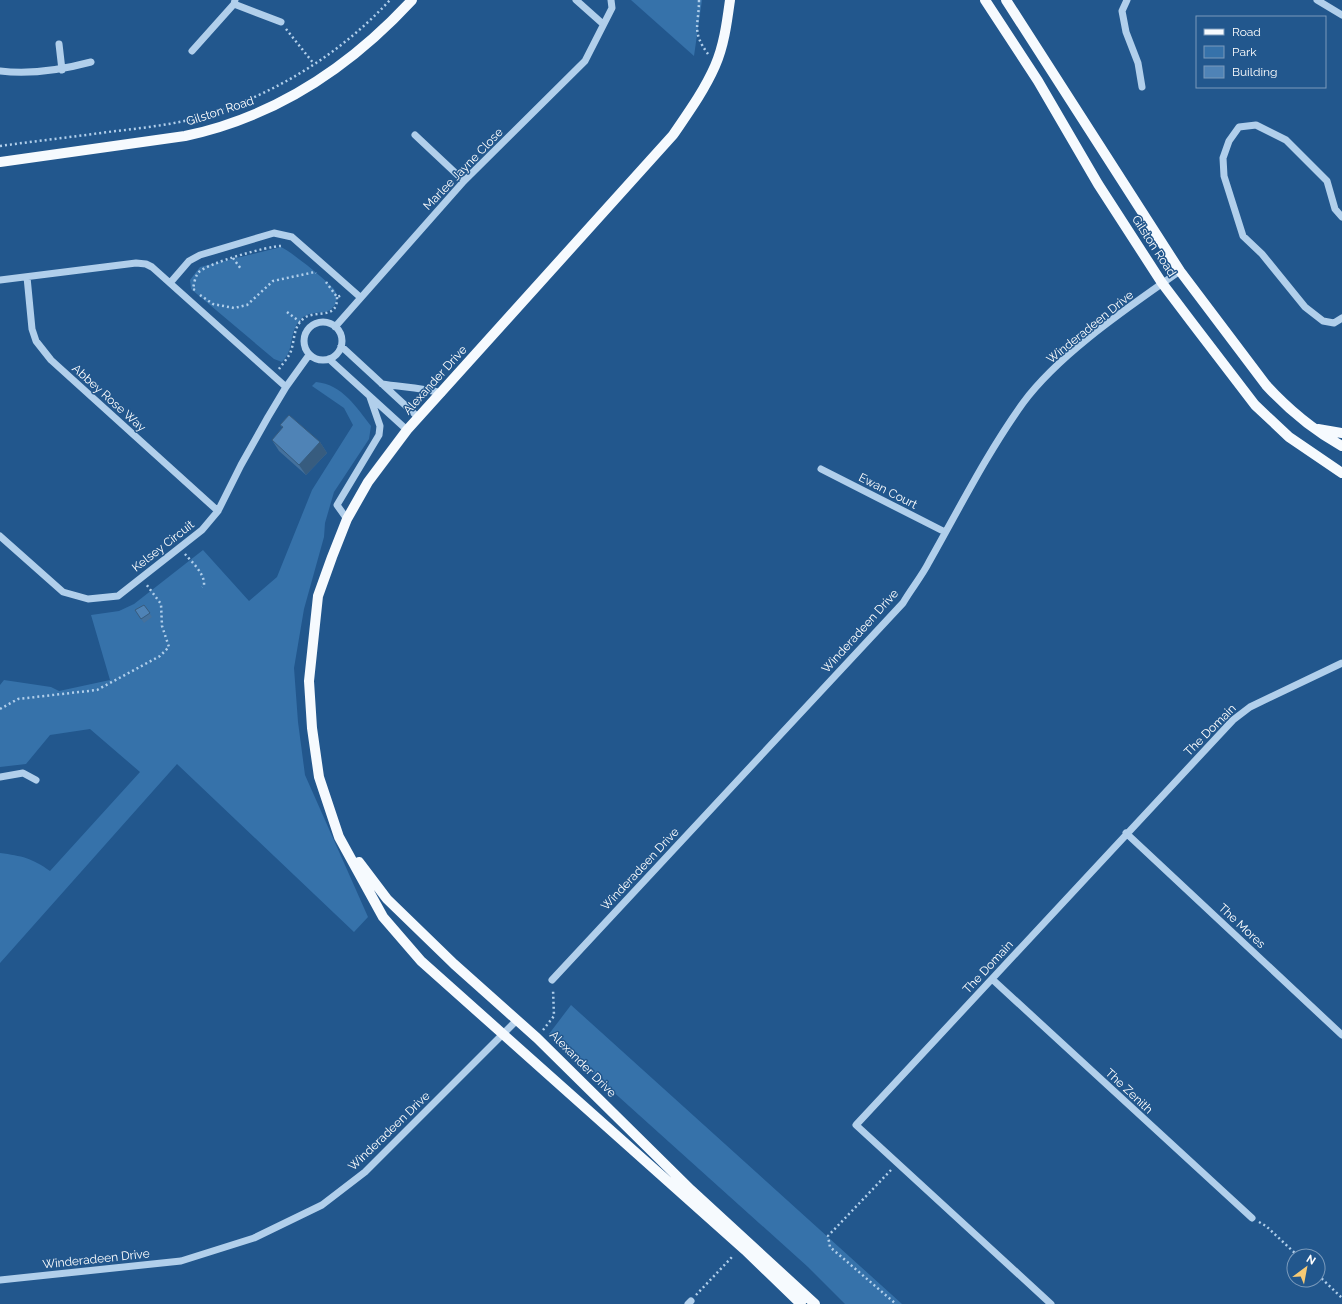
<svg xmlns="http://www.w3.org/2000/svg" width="1342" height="1304" viewBox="0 0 1342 1304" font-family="Raleway,sans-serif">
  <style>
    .green { fill: #3672aa }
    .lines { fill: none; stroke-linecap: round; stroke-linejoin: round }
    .path { stroke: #b1cfeb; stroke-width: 2.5; stroke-dasharray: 2 3; stroke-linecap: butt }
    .minor { stroke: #b1cfeb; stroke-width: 7 }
    .major { stroke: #f6fafe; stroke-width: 10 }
    .wall { fill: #44719d }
    .shaded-wall { fill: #375c7f }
    .building { fill: #4f83b6; stroke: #375c7f }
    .labels { text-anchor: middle; stroke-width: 3; stroke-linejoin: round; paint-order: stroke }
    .street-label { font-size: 12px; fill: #fff; stroke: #22578d }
  </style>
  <rect width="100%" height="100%" fill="#22578d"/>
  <path class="green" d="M631,0H702L694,56Z
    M281,247C293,253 325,279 334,289C337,293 338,302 334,306C325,318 311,307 299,321C288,336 295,349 282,362L274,359L191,289L190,280L200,267Z
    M316,382C342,384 357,408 371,426L369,439L334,492L325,523L324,537L304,609L294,668L298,722L305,775L368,917L354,932L177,764L0,963V853C22,856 32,858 50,871L140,772L90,729L50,735L26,764L0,767V685L4,680L51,687L59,691L110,680L91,615L119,611L134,604L203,550L249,601L277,577L312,490L353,425L344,408L312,386Z
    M571,1005L902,1304H845L808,1267L549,1034Z"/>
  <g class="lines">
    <path class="path" d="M699,0C699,25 691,31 708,54
      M286,29L314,64
      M0,146C36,141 72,137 108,132C141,128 175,125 207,115C277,93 340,54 390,0
      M233,258L241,269
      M326,282L337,297L343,295
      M195,290L193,289C194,284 195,276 199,272C208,263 268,246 281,246
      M200,295L213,304L234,308L247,305L273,281L315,272L316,273
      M287,312L300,322
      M279,369C283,363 289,357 291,351C295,339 293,328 303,319C314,309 338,321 337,297
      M185,554C192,562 205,574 204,585L202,587
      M0,709L18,699L97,690L160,656L169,647L162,626L161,604L146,584
      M543,1030L554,1016L553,989
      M891,1170L828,1236L830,1247L896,1304
      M1259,1222L1266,1226L1298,1256
      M1318,1275L1342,1298
      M696,1295L732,1257"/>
    <path class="minor" d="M576,0L603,24
      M1127,0L1122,11L1126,32L1138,63L1142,87
      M1317,0L1342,15
      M234,4L281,22
      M59,44L62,70
      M192,51L234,4L235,0
      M0,71C31,75 61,70 91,62
      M415,135L464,181
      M1342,217L1335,209L1327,181L1286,140L1256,125L1239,127L1229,141L1223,158L1224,176L1243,236L1262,254L1305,307L1323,321L1334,323L1342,318
      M27,277L32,329L36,341L51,360L218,511
      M0,280L136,263L146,264L152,267L286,387
      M170,283L189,261L200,255L274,233L292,237L360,297
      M304 341a19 19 0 1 1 38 0a19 19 0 1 1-38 0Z
      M335,327L464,181L585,61L612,8L611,0
      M341,346L419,418
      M329,359L407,430
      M382,384C402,387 422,388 442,393
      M821,469L945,532
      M347,519L337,505L379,435L380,426L370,397
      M0,536L63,592L88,599L118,596L202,530L218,511L241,465L268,417L286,387L309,355
      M0,777L23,773L36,780
      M1126,833L1342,1035
      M992,979L1252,1218
      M552,980L903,603C911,589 922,576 929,562C959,509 987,453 1023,403C1060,353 1129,307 1180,271
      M0,1280L181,1261L254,1238L322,1205L365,1172L517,1020
      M688,1304L691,1301
      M1051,1304L856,1125L1233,720L1250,707L1342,663"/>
    <path class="major" d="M730,0C727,22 724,46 715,66C704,91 688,113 673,135L407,430L368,482L347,519L332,557L318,596L309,681L312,728L319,777L339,837L383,917L421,961L745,1250L801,1304
      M985,0L1038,81L1098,184L1162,283L1193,324L1255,405L1289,437L1342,473
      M1006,0L1180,271L1266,385C1288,409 1313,430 1342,446
      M0,162L185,136C275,117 350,67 412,0
      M1318,429L1342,433
      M359,862L387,899L454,964L537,1038L691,1190L815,1304"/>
  </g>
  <path class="wall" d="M280,425L320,442L327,453L306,475L279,451L272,440L283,428Z
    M144,605L152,617L144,623L135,610Z"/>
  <path class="shaded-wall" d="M320,442L327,453L306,475L299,465Z"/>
  <path class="building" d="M289,415L320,442L299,465L272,440L283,427L280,425Z
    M144,605L150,613L141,619L135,610Z"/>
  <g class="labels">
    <g class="street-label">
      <text transform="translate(220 111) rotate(-18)" y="4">Gilston Road</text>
      <text transform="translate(463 169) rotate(-46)" y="4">Marlee Jayne Close</text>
      <text transform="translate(1154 246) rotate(57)" y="4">Gilston Road</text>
      <text transform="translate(1090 327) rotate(-39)" y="4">Winderadeen Drive</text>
      <text transform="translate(435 380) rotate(-48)" y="4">Alexander Drive</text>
      <text transform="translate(109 398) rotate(42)" y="4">Abbey Rose Way</text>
      <text transform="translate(888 491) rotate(27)" y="4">Ewan Court</text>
      <text transform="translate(163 546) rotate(-38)" y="4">Kelsey Circuit</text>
      <text transform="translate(860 631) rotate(-48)" y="4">Winderadeen Drive</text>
      <text transform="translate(1210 730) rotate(-45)" y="4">The Domain</text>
      <text transform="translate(640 869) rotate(-47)" y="4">Winderadeen Drive</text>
      <text transform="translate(1242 926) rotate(43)" y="4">The Mores</text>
      <text transform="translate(988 967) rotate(-47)" y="4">The Domain</text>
      <text transform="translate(583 1064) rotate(45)" y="4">Alexander Drive</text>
      <text transform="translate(1129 1091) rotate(43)" y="4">The Zenith</text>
      <text transform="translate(389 1131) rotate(-44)" y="4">Winderadeen Drive</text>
      <text transform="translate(96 1259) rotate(-6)" y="4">Winderadeen Drive</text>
    </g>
  </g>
  <rect x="1196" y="16" width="130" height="72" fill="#22578d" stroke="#7a9abb"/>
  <rect x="1204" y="29" width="20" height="6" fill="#f6fafe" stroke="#7a9abb"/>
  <text x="1232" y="36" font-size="12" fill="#ffffff">Road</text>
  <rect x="1204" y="46" width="20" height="12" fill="#3672aa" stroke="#7a9abb"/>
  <text x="1232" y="56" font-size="12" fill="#ffffff">Park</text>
  <rect x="1204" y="66" width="20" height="12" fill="#4f83b6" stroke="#7a9abb"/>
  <text x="1232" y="76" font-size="12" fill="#ffffff">Building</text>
  <g transform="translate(1306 1268) rotate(32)"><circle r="19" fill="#22578d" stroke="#7a9abb"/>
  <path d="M0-3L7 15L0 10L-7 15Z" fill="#f7ca74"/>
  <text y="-6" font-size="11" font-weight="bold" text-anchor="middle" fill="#ffffff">N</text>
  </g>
</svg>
